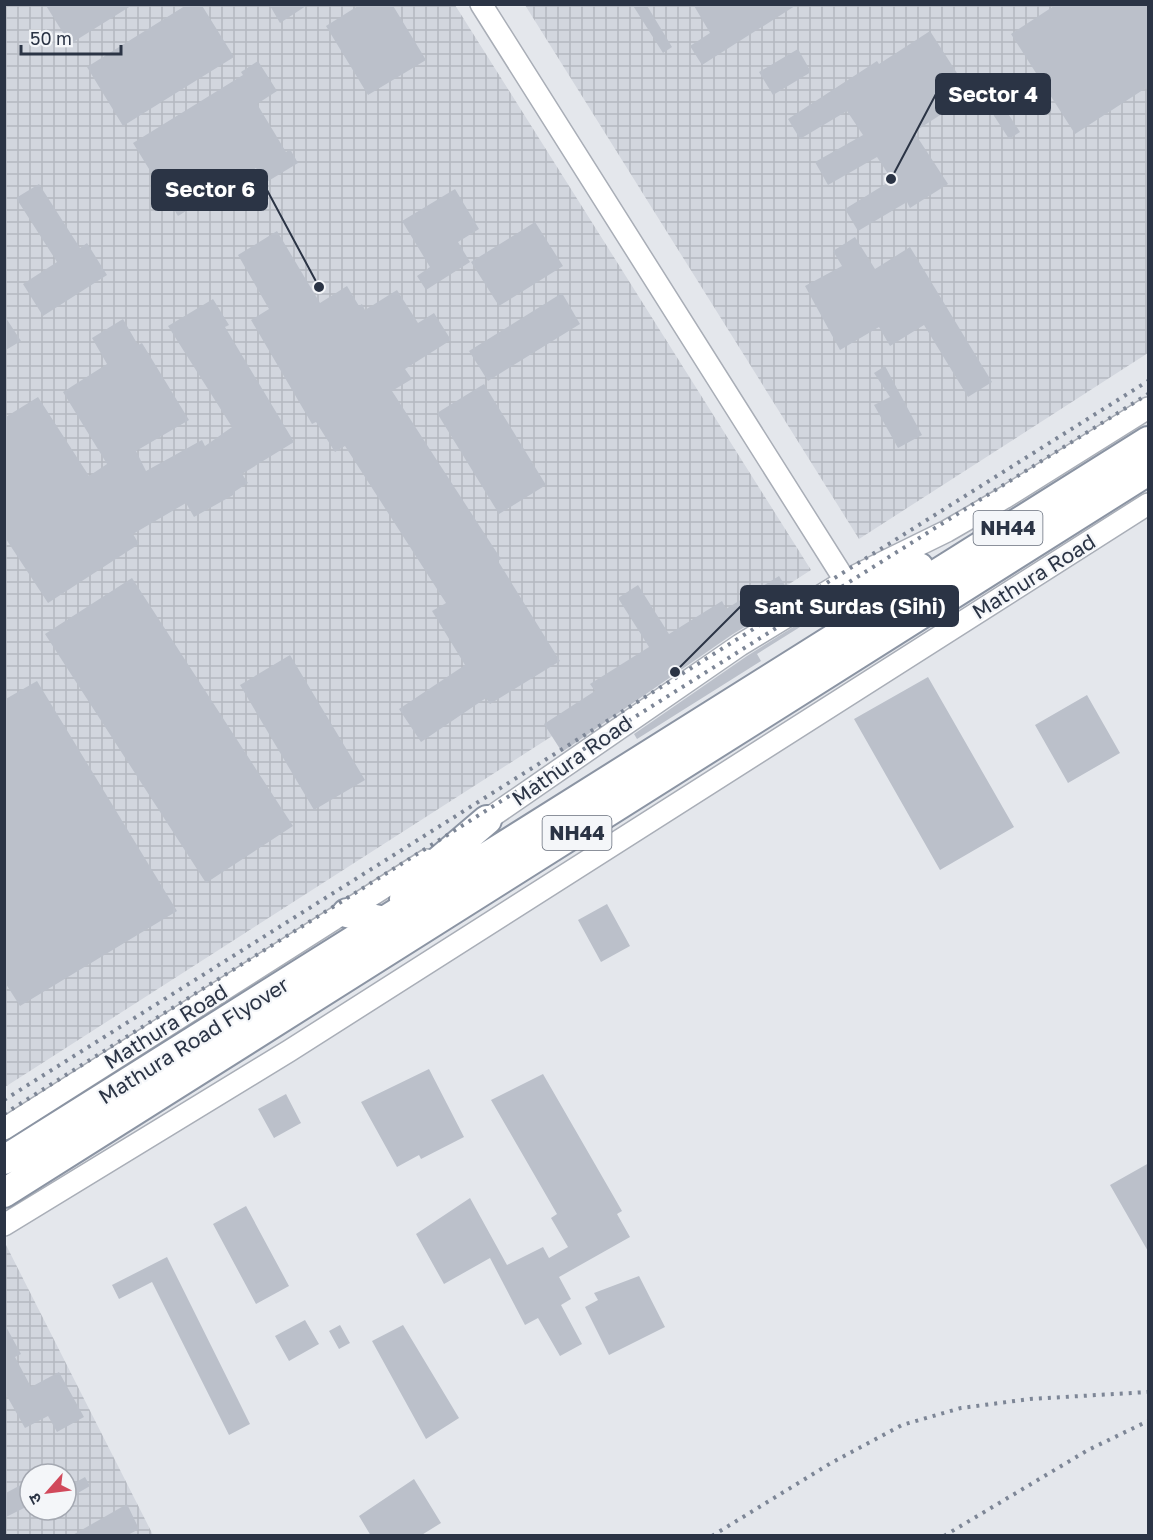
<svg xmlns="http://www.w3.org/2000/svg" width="1153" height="1540" viewBox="0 0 1153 1540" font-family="'Golos Text','Noto Sans Devanagari',sans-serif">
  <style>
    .industrial { fill: url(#industrial-grid); fill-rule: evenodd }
    .building { fill: #bbc0ca }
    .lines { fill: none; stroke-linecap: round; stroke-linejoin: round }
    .secondary-casing { stroke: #a9aeb7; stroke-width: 24 }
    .highway-casing { stroke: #8b94a3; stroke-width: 32 }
    .secondary { stroke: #fff; stroke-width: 21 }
    .highway { stroke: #fff; stroke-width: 28 }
    .rail { stroke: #7d8696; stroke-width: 4; stroke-dasharray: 3 6; stroke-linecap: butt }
    .labels { text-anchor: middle; stroke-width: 4.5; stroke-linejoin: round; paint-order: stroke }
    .shield { fill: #f4f6f9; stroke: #676e7b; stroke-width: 1.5 }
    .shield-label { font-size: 20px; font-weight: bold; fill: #2b3445 }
    .street-label { font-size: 21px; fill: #2b3445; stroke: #f4f6f9 }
    .leader { fill: none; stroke: #2b3445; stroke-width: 2 }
    .callout-dot { fill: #2b3445; stroke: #f4f6f9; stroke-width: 2 }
    .callout { fill: #2b3445; stroke: #2b3445; stroke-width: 2 }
    .callout-label { font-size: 22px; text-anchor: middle; font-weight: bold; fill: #fff }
  </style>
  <defs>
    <pattern id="industrial-grid" width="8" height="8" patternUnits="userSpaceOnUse" patternTransform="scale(1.5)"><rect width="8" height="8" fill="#d2d6de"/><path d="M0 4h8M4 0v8" fill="none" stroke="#b4b8c0"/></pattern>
  </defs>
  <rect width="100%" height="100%" fill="#e4e7ec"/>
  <path class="industrial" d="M5,5H455L811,570L5,1087Z
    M525,5H1148V353L859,539Z
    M5,1243L153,1535H5ZM30,1474H66V1510H30Z"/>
  <path class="building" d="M45,4H134L70,44Z
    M188,4H201L234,57L123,126L87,67Z
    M269,4H309L280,23Z
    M361,4H392L426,60L368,95L326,26Z
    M632,4H646L672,47L663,53Z
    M693,4H798L702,65L690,46L710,33Z
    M1057,4H1149V86L1075,134L1011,34Z
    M930,31L971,95L914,132L948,184L910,208L907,202L858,231L845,209L892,180L877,157L828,185L815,162L863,135L847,111L800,139L788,119L877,61L879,64Z
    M798,49L811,72L773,95L759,72Z
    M258,61L277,91L257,104L286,152L290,149L298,163L265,183L256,168L178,216L133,143L243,75L241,72Z
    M998,98L1020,132L1009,139L987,105Z
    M39,184L80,248L87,243L107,275L43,316L23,284L57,262L16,198Z
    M455,189L479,229L458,242L470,262L426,290L417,276L430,267L402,221Z
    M535,222L563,266L499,306L471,262Z
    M277,231L320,303L347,286L359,306L362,304L365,310L397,290L418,323L434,313L451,340L405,369L412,379L392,391L501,559L498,561L560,661L490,704L486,698L421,742L399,709L465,665L432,611L446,603L345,446L335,452L316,422L312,424L251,320L269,309L238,255Z
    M855,237L875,269L910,247L992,382L968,397L924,325L890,346L879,327L840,350L805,286L842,266L833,251Z
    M562,293L580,324L488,381L469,351Z
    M213,299L229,325L225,327L294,442L242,474L248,483L234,492L235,494L194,517L186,503L133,534L139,544L48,603L4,536V418L38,397L89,476L107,464L63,392L107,364L92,338L123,319L138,345L142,343L189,420L136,451L146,471L202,440L205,446L232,427L168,326Z
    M4,315L21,341L4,351Z
    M885,366L922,435L898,448L874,405L890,397L874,373Z
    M484,384L546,485L499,514L437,413Z
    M779,576L793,598L733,634L562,752L544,724L595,691L590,684L649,647L618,598L638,585L669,634L722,601L726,609Z
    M132,578L293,826L206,883L45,634Z
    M806,619L808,622L757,654L761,661L637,739L634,734L747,656Z
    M290,655L365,780L314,810L240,685Z
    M928,677L1014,827L940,870L854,719Z
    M37,681L177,911L20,1006L4,981V700Z
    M1087,695L1120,753L1068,783L1035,725Z
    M607,904L630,946L601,962L578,920Z
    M429,1069L464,1137L421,1159L419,1155L397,1167L361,1102Z
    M543,1074L622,1211L617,1214L630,1237L559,1277L571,1299L561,1305L582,1344L560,1356L538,1318L525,1325L490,1258L444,1284L416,1234L470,1198L507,1265L543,1247L549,1258L568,1247L551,1218L557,1214L491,1100Z
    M286,1094L301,1123L274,1138L258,1109Z
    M1149,1163V1253L1110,1185Z
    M246,1206L289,1286L256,1304L213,1224Z
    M167,1257L250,1424L229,1435L152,1282L119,1299L112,1285Z
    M639,1276L665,1327L609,1355L585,1307L598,1300L594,1293Z
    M305,1320L319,1344L289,1361L275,1336Z
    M4,1323L21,1354L15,1357L31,1387L59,1372L84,1417L57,1432L48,1416L25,1428L4,1391Z
    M340,1325L350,1343L339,1349L329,1331Z
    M403,1325L459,1418L426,1439L372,1341Z
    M85,1477L90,1486L71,1497L66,1488Z
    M414,1479L441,1523L420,1536H371L359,1516Z
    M30,1480V1505L4,1518V1494Z
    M127,1504L139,1529L126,1536H71Z"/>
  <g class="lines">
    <g class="secondary-casing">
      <path id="secondary" d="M481,4L853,593
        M475,828L740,645L845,581L947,531L1004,498L1148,408
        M4,1129L427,860
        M4,1225L289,1051L1148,504"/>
    </g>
    <g class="highway-casing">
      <path id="highway" d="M855,596L919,567
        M404,899L420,877L487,820
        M347,913L384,921
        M4,1160L1148,441
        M4,1193L1148,471"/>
    </g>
    <use href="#secondary" class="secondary"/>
    <use href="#highway" class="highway"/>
    <path class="rail" d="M4,1100L1148,381
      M4,1114L1148,394
      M712,1536L831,1463L902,1425L961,1408L1030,1399L1148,1392
      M944,1536L1088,1450L1148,1421"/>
  </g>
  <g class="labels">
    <g class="shield">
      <rect x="973.5" y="511" width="69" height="34" rx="4.5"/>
      <rect x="542.5" y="816" width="69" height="34" rx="4.5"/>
    </g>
    <g class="shield-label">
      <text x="1008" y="535">NH44</text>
      <text x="577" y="840">NH44</text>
    </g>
    <g class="street-label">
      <text transform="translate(1034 577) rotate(-32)" y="7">Mathura Road</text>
      <text transform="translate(572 761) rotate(-35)" y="7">Mathura Road</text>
      <text transform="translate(166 1027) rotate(-32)" y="7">Mathura Road</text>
      <text transform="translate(194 1041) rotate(-32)" y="7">Mathura Road Flyover</text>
    </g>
  </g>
  <path class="leader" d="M891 179L936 94M319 287L267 190M675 672L741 606"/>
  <g class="callout-dot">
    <circle cx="891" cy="179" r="6"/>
    <circle cx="319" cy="287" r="6"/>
    <circle cx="675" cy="672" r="6"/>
  </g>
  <g class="callout">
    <rect x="936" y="74" width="114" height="40" rx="6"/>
    <rect x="152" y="170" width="115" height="40" rx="6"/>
    <rect x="741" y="586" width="217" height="40" rx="6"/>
  </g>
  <g class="callout-label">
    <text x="993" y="102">Sector 4</text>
    <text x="210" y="197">Sector 6</text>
    <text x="850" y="614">Sant Surdas (Sihi)</text>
  </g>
  <rect width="1153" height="1540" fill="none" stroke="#2b3445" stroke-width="12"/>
  <g transform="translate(48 1492) rotate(242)"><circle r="28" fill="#f4f6f9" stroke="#a4a8b1" stroke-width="1.5"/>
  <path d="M0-4.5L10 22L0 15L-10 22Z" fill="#d1495b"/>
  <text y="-9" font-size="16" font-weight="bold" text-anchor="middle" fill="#2b3445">उ</text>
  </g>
  <path d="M21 45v9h100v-9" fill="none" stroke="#2b3445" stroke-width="3"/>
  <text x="30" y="45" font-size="18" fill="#2b3445" stroke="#f4f6f9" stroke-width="4.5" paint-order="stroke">50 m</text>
</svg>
